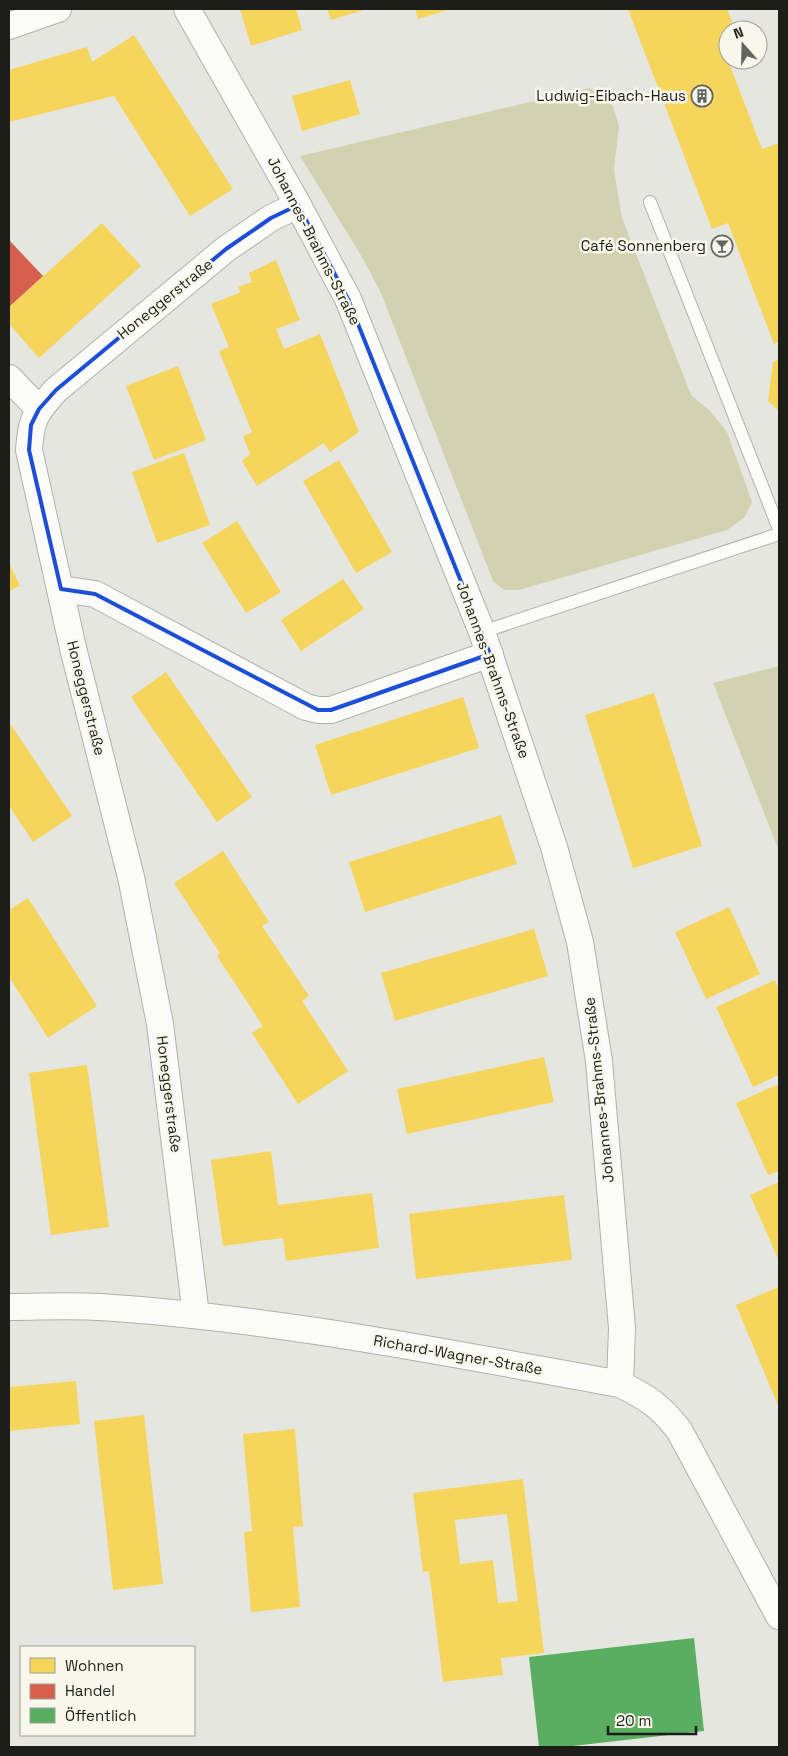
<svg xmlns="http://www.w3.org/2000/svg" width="788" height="1756" viewBox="0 0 788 1756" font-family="'Space Grotesk',sans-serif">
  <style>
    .green { fill: #d2d2b0 }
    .homes { fill: #f6d55c; fill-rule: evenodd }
    .shops { fill: #d6604d }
    .public { fill: #5aae61 }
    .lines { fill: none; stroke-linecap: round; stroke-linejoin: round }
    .service-casing { stroke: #b1b1ac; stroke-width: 14 }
    .minor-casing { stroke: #b1b1ac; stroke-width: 28 }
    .service { stroke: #fbfbfa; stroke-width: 12 }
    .minor { stroke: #fbfbfa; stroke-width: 26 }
    .marked { fill: none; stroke: #1d4ed8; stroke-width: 4; stroke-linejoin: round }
    .labels { text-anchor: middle; stroke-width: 5; stroke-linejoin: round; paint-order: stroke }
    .poi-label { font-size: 15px; fill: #1d1d19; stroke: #f7f7eb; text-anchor: end }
    .street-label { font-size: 15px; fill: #1d1d19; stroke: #f7f7eb }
  </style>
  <rect width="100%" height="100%" fill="#e6e6e0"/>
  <path class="green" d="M590,88L613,106L619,126L614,170L622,218L691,395L710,411L727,432L752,502L744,518L727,530L519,590H504L493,581L381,293L362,257L300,156Z
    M779,666V851L713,683Z"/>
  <path class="homes" d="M240,9H296L302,30L251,46Z
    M327,9H367L331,20Z
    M415,9H451L418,19Z
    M628,9H727L735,30H728V49L724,50L762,149L779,143V342L774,344L728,223L712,229Z
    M134,35L233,189L190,216L114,96L9,122V70L87,47L92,62Z
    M350,80L360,114L302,131L292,96Z
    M102,223L141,266L39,358L9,324V307Z
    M276,260L300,320L276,329L284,349L320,334L359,432L330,452L324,443L257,486L242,461L250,454L243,436L252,432L219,351L229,347L211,304L241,292L238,287L252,282L249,273Z
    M779,359V411L768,401L773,362Z
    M178,366L206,440L154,460L126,386Z
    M184,453L210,525L157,543L132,472Z
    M339,460L392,552L356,573L303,481Z
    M237,521L281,592L246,613L202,543Z
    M9,563L20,586L9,591Z
    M343,579L364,609L301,651L281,620Z
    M166,672L252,797L217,822L131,697Z
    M654,693L702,846L633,868L585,715Z
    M463,697L479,748L331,795L315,745Z
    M9,722L72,816L33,842L9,806Z
    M501,815L517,864L365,912L349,862Z
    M223,851L269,922L262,926L309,996L302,1001L348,1071L298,1104L252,1033L263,1026L217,956L220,953L174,883Z
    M28,898L97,1006L48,1038L9,977V910Z
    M729,907L760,974L706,999L675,932Z
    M534,929L548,976L395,1021L381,973Z
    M775,980L779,990V1075L753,1087L716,1007Z
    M544,1057L554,1102L407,1134L397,1089Z
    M87,1065L109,1227L51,1235L29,1073Z
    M779,1084V1171L768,1175L736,1103Z
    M271,1151L278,1205L372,1193L379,1248L286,1261L283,1238L223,1246L211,1160Z
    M779,1182V1261L750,1195Z
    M564,1195L572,1260L416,1279L409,1214Z
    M779,1287V1408L736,1305Z
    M76,1381L80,1424L9,1431V1387Z
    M144,1415L163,1584L113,1590L94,1421Z
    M295,1429L303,1526L293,1527L300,1607L251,1612L244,1532L252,1531L243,1434Z
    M523,1479L544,1653L501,1658L503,1675L443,1682L429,1571L423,1572L413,1493ZM507,1514L518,1601L498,1603L493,1560L460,1564L455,1520Z"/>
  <path class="shops" d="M9,240L43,276L9,307Z"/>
  <path class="public" d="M694,1638L704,1731L564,1747H539L529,1657Z"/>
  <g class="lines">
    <g class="service-casing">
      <path id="service" d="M650,202L779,529
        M482,632L779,534"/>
    </g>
    <g class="minor-casing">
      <path id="minor" d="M187,9L298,205L348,299L482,632L554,847L580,942L599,1061L622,1328L620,1384
        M9,26L58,9
        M9,378L39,409
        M61,589L95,594L306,707L318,710H331L490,654
        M9,1307C39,1307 70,1305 100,1307C274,1318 447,1353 620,1384C648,1398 659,1405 679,1430L779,1616
        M196,1315L160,1024L131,877L73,648L29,450C31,419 35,413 56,390L226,249L271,218L298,205"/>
    </g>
    <use href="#service" class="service"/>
    <use href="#minor" class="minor"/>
  </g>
  <path class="marked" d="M298,205L348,299L490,654L331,710H318L95,594L61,589L29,450L31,425L39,409L56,390L226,249L271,218Z"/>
  <defs>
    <g id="building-ring" transform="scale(1.125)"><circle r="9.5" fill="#f7f7eb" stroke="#63635f" stroke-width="1.5"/><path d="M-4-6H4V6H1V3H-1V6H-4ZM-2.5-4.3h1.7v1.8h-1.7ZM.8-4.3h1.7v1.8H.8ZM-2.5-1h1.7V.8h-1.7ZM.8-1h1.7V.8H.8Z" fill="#63635f"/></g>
    <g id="bar-ring" transform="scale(1.125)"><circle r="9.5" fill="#f7f7eb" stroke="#63635f" stroke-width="1.5"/><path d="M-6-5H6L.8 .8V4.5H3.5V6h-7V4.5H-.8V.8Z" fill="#63635f"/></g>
  </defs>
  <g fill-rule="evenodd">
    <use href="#building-ring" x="702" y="96"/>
    <use href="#bar-ring" x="722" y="246"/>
  </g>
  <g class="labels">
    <g class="poi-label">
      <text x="686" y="101">Ludwig-Eibach-Haus</text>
      <text x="706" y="251">Café Sonnenberg</text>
    </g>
    <g class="street-label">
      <text transform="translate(314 241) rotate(63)" y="5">Johannes-Brahms-Straße</text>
      <text transform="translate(165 299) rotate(-39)" y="5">Honeggerstraße</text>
      <text transform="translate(493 670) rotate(70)" y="5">Johannes-Brahms-Straße</text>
      <text transform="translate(86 698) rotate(76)" y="5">Honeggerstraße</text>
      <text transform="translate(599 1090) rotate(-96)" y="5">Johannes-Brahms-Straße</text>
      <text transform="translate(169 1094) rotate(83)" y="5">Honeggerstraße</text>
      <text transform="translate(458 1355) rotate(10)" y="5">Richard-Wagner-Straße</text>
    </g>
  </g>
  <rect width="788" height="1756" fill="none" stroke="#1d1d19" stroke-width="20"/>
  <rect x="20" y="1646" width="175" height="90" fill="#f7f7eb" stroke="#a0a097"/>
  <rect x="30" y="1658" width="25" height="15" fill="#f6d55c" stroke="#a0a097"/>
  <text x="65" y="1671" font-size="15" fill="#1d1d19">Wohnen</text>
  <rect x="30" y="1684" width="25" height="15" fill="#d6604d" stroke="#a0a097"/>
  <text x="65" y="1696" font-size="15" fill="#1d1d19">Handel</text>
  <rect x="30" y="1708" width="25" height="15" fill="#5aae61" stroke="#a0a097"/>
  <text x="65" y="1721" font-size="15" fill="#1d1d19">Öffentlich</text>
  <g transform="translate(743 45) rotate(340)"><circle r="24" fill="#f7f7eb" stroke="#a0a097"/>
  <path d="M0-4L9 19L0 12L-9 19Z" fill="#63635f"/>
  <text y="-8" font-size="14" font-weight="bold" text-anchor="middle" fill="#1d1d19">N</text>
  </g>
  <path d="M608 1726v8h88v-8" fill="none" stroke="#1d1d19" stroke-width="2.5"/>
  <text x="616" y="1726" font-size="15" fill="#1d1d19" stroke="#f7f7eb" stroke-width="4" paint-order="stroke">20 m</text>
</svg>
